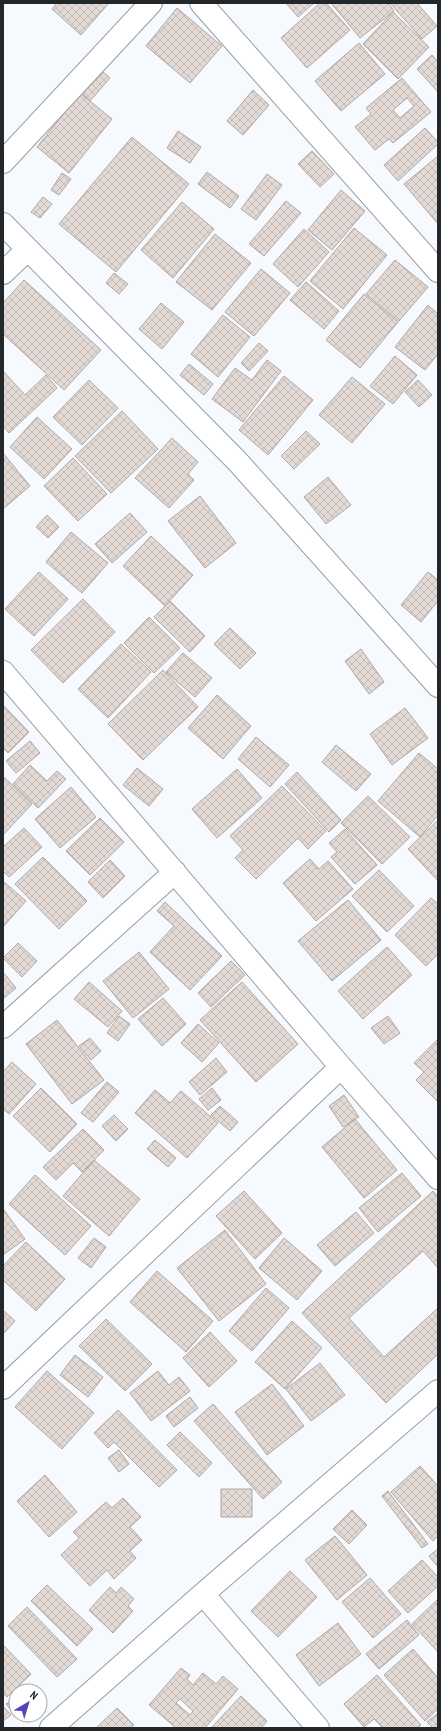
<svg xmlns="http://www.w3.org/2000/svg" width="441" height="1731" viewBox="0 0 441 1731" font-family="'PT Sans Narrow',sans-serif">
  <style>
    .building { fill: url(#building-cross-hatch); stroke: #b0a7a2; fill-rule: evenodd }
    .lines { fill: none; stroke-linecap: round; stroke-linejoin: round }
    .street-casing { stroke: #969da4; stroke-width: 24 }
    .street { stroke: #fff; stroke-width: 22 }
  </style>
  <defs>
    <pattern id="building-cross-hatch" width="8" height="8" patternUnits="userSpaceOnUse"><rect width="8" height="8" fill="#e3dad5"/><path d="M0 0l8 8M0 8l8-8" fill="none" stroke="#c3bbb7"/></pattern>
  </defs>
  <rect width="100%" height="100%" fill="#f6faff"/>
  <path class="building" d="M57,3H109L81,35L52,9Z
    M286,3H314L298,17Z
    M320,3H326L350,30L307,68L281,38Z
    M331,3H388L394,11L360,38Z
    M390,3H417L437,26L422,39Z
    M177,8L222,46L190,83L146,46Z
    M393,12L429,47L398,79L363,44Z
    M359,43L385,74L341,111L315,81Z
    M432,55L438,62V92L417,69Z
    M102,71L110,78L90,101L82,93Z
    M402,78L431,112L393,143L389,139L375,150L355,127L371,114L366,108ZM407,98L414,106L400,118L393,110Z
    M253,90L269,105L243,135L227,121Z
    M80,93L112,119L69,173L37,147Z
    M425,128L438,142V144L398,181L384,165Z
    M178,131L201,147L190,163L167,148Z
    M132,137L189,184L116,272L59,224Z
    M312,151L334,174L320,187L298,164Z
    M438,156V224L404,184Z
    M207,172L239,196L230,208L198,184Z
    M62,173L71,179L59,195L51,190Z
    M267,174L282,185L256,220L241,209Z
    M341,190L365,211L332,250L308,230Z
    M43,197L52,204L40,218L31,212Z
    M286,201L301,213L264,256L249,244Z
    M182,202L214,229L173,278L141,250Z
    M354,228L387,255L343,309L310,281Z
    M304,229L329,252L298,287L273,264Z
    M215,234L251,263L212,310L176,282Z
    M395,260L428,287L399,321L366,294Z
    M261,269L290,293L254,336L225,312Z
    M114,273L128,284L119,294L106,283Z
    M24,280L101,350L64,390L3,334V303Z
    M306,282L339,311L324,329L290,300Z
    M364,294L398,322L360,368L326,340Z
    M161,303L184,322L162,349L139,329Z
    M428,305L438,314V354L425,370L395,347Z
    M223,315L250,337L218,377L191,354Z
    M259,343L268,351L249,371L241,363Z
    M395,356L417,375L393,404L370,386Z
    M267,360L281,371L243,422L212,399L235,368L252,380Z
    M189,364L213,384L204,395L180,375Z
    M3,371L25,395L46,375L57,388L9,433L3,426Z
    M284,376L313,400L268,455L239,430Z
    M352,377L385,404L352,443L319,415Z
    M89,380L118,408L82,445L53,417Z
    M418,380L432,395L419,407L405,392Z
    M122,411L158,449L111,493L75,456Z
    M37,417L72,449L44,479L10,447Z
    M306,431L320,444L294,469L281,456Z
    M172,438L198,462L188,474L194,480L169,508L135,478Z
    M3,453L30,486L3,509Z
    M73,458L107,494L78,521L44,486Z
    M328,477L351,505L326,524L304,497Z
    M200,496L236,543L205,568L168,521Z
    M130,513L147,532L112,563L95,544Z
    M47,515L59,527L48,538L36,527Z
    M71,532L108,563L82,593L46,562Z
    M151,536L193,575L165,606L123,566Z
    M39,572L68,599L34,636L5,609Z
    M428,572L438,580V601L421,622L401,605Z
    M83,599L115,632L63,683L31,650Z
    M170,601L205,636L190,652L154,617Z
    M149,617L180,648L154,673L124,643Z
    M230,628L256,653L240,669L214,644Z
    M121,644L151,672L108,718L78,689Z
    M361,649L384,682L369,694L345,661Z
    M183,653L212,678L195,697L166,672Z
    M163,670L198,707L143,760L108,724Z
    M217,695L251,726L223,759L188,728Z
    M3,705L29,732L8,753L3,748Z
    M405,708L428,738L392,765L370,734Z
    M256,737L289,765L270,787L238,759Z
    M30,741L40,753L16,773L6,761Z
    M336,745L371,774L356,791L322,762Z
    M419,753L438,769V815L420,837L378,801Z
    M30,765L47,781L57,771L66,779L38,808L13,784Z
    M137,768L163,789L149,806L123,785Z
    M237,769L262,798L217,838L192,809Z
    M297,772L341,820L329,832L285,784Z
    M3,776L32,804L3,835Z
    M282,786L326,831L308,849L298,838L256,879L235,858L243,850L230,836Z
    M71,787L96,817L60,848L35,819Z
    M368,796L410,837L382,864L341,823Z
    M100,818L124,842L90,875L66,851Z
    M438,820V881L408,849Z
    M24,828L42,847L9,877L3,871V847Z
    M345,829L377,865L355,884L331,857L337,852L329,843Z
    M43,857L87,901L59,929L15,884Z
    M310,859L319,869L328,861L353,889L316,921L283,883Z
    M110,860L125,876L103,898L88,882Z
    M379,870L414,906L387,932L352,896Z
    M3,881L26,901L3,927Z
    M431,898L438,904V954L426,966L395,935Z
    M348,900L381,940L332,981L298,941Z
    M165,902L222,956L190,990L150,952L174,926L157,911Z
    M18,943L37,961L22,977L3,958Z
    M387,947L412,975L363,1019L338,991Z
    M139,952L169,989L133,1018L103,981Z
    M231,961L245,975L211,1007L198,993Z
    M3,972L16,988L3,999Z
    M89,982L122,1011L108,1027L74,999Z
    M242,982L298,1044L256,1082L200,1020Z
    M163,998L186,1024L162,1046L138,1019Z
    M119,1016L130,1024L118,1041L107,1033Z
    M388,1016L400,1033L384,1044L371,1028Z
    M57,1020L104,1080L72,1104L26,1044Z
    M198,1024L219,1043L202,1062L181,1043Z
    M90,1038L101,1051L91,1060L79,1046Z
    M438,1039V1102L416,1080L424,1072L414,1063Z
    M216,1058L227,1072L200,1095L189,1082Z
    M12,1062L36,1084L9,1114L3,1109V1072Z
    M107,1082L119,1092L93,1122L81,1113Z
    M41,1088L77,1124L50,1152L13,1116Z
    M212,1088L221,1100L208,1110L199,1099Z
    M155,1090L170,1103L181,1091L218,1123L187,1158L135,1113Z
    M344,1095L359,1117L343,1127L329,1106Z
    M220,1106L238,1122L230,1131L211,1115Z
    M114,1115L128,1129L116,1141L102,1126Z
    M355,1119L397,1170L364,1198L322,1147Z
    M83,1129L104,1150L82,1172L73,1163L56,1180L43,1167Z
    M155,1140L176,1158L168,1167L147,1149Z
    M94,1160L140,1199L109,1236L63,1196Z
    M402,1173L421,1196L378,1232L359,1208Z
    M35,1175L91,1226L65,1255L9,1204Z
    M244,1191L282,1233L255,1259L216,1216Z
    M433,1191L438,1197V1268L423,1251L349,1318L384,1357L438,1308V1354L386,1403L302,1313Z
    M4,1210L25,1239L3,1255V1211Z
    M356,1212L374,1233L335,1266L317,1245Z
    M225,1230L266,1284L219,1321L177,1268Z
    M94,1238L106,1247L91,1268L78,1258Z
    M284,1238L322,1271L297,1300L259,1268Z
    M26,1242L65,1279L36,1311L3,1280V1266Z
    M157,1271L213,1321L186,1352L130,1302Z
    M266,1288L289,1308L252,1351L229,1331Z
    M3,1310L15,1321L3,1334Z
    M106,1319L152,1364L125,1391L79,1346Z
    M292,1321L322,1348L285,1389L255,1362Z
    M210,1332L237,1361L209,1387L183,1358Z
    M75,1355L103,1377L88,1397L60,1375Z
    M320,1363L345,1395L311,1421L286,1389Z
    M47,1371L94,1413L62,1449L15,1407Z
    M158,1371L169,1385L179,1377L190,1391L151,1421L130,1393Z
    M272,1384L304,1426L267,1455L235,1412Z
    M190,1397L198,1408L174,1427L166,1416Z
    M213,1404L282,1482L263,1499L194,1421Z
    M118,1410L177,1470L159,1487L114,1442L108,1448L94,1433Z
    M180,1432L212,1463L199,1477L167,1445Z
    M119,1450L129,1464L119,1472L108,1458Z
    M420,1466L438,1486V1536L433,1541L391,1492Z
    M45,1475L77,1512L49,1537L17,1501Z
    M221,1489H252V1517H221Z
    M388,1491L428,1544L422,1548L382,1496Z
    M123,1498L141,1517L130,1527L142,1540L130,1551L136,1558L114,1579L107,1570L90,1586L61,1555L79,1538L73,1532L106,1502L112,1508Z
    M352,1510L367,1525L349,1544L333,1529Z
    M335,1536L367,1575L337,1600L305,1560Z
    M438,1549V1567L429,1556Z
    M422,1560L438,1577V1586L408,1613L388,1591Z
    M290,1571L317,1597L278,1637L251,1611Z
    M370,1578L401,1614L373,1638L342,1602Z
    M47,1585L93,1629L77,1646L31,1601Z
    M110,1587L116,1593L121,1587L134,1599L128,1606L133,1611L113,1633L89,1610Z
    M438,1599V1652L412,1624Z
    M27,1607L77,1659L57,1677L8,1626Z
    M407,1620L419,1635L379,1669L366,1654Z
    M338,1623L361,1654L319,1686L296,1655Z
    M3,1645L31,1674L7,1697L3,1693Z
    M413,1649L438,1678V1709L425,1721L384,1675Z
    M181,1668L190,1675L187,1679L193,1685L203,1673L216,1684L223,1676L238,1689L205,1728H176L149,1705ZM180,1699L193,1711L190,1715L176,1703Z
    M377,1675L421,1725L418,1728H383L374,1719L364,1727L344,1704Z
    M16,1696V1715H17L16,1716L6,1704Z
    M241,1696L267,1721L261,1728H211Z
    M3,1706L11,1715L3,1721Z
    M117,1708L134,1725L131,1728H96Z
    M438,1713V1728H433L427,1722Z"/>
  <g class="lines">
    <g class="street-casing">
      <path id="street" d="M201,3L438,271
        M3,162L151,3
        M3,224L238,462L438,686
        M3,273L27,250
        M3,672L341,1067L438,1178
        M3,1027L175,872
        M3,1388L341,1067
        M203,1594L318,1728
        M51,1728L203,1594L438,1391"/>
    </g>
    <use href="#street" class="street"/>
  </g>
  <rect width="441" height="1731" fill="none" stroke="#242729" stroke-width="8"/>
  <g transform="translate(28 1703) rotate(38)"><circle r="19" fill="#ffffff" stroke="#a7a9a9"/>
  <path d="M0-3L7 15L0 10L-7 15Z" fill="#5942ba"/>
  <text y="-6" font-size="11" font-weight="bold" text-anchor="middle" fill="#242729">N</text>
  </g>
</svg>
